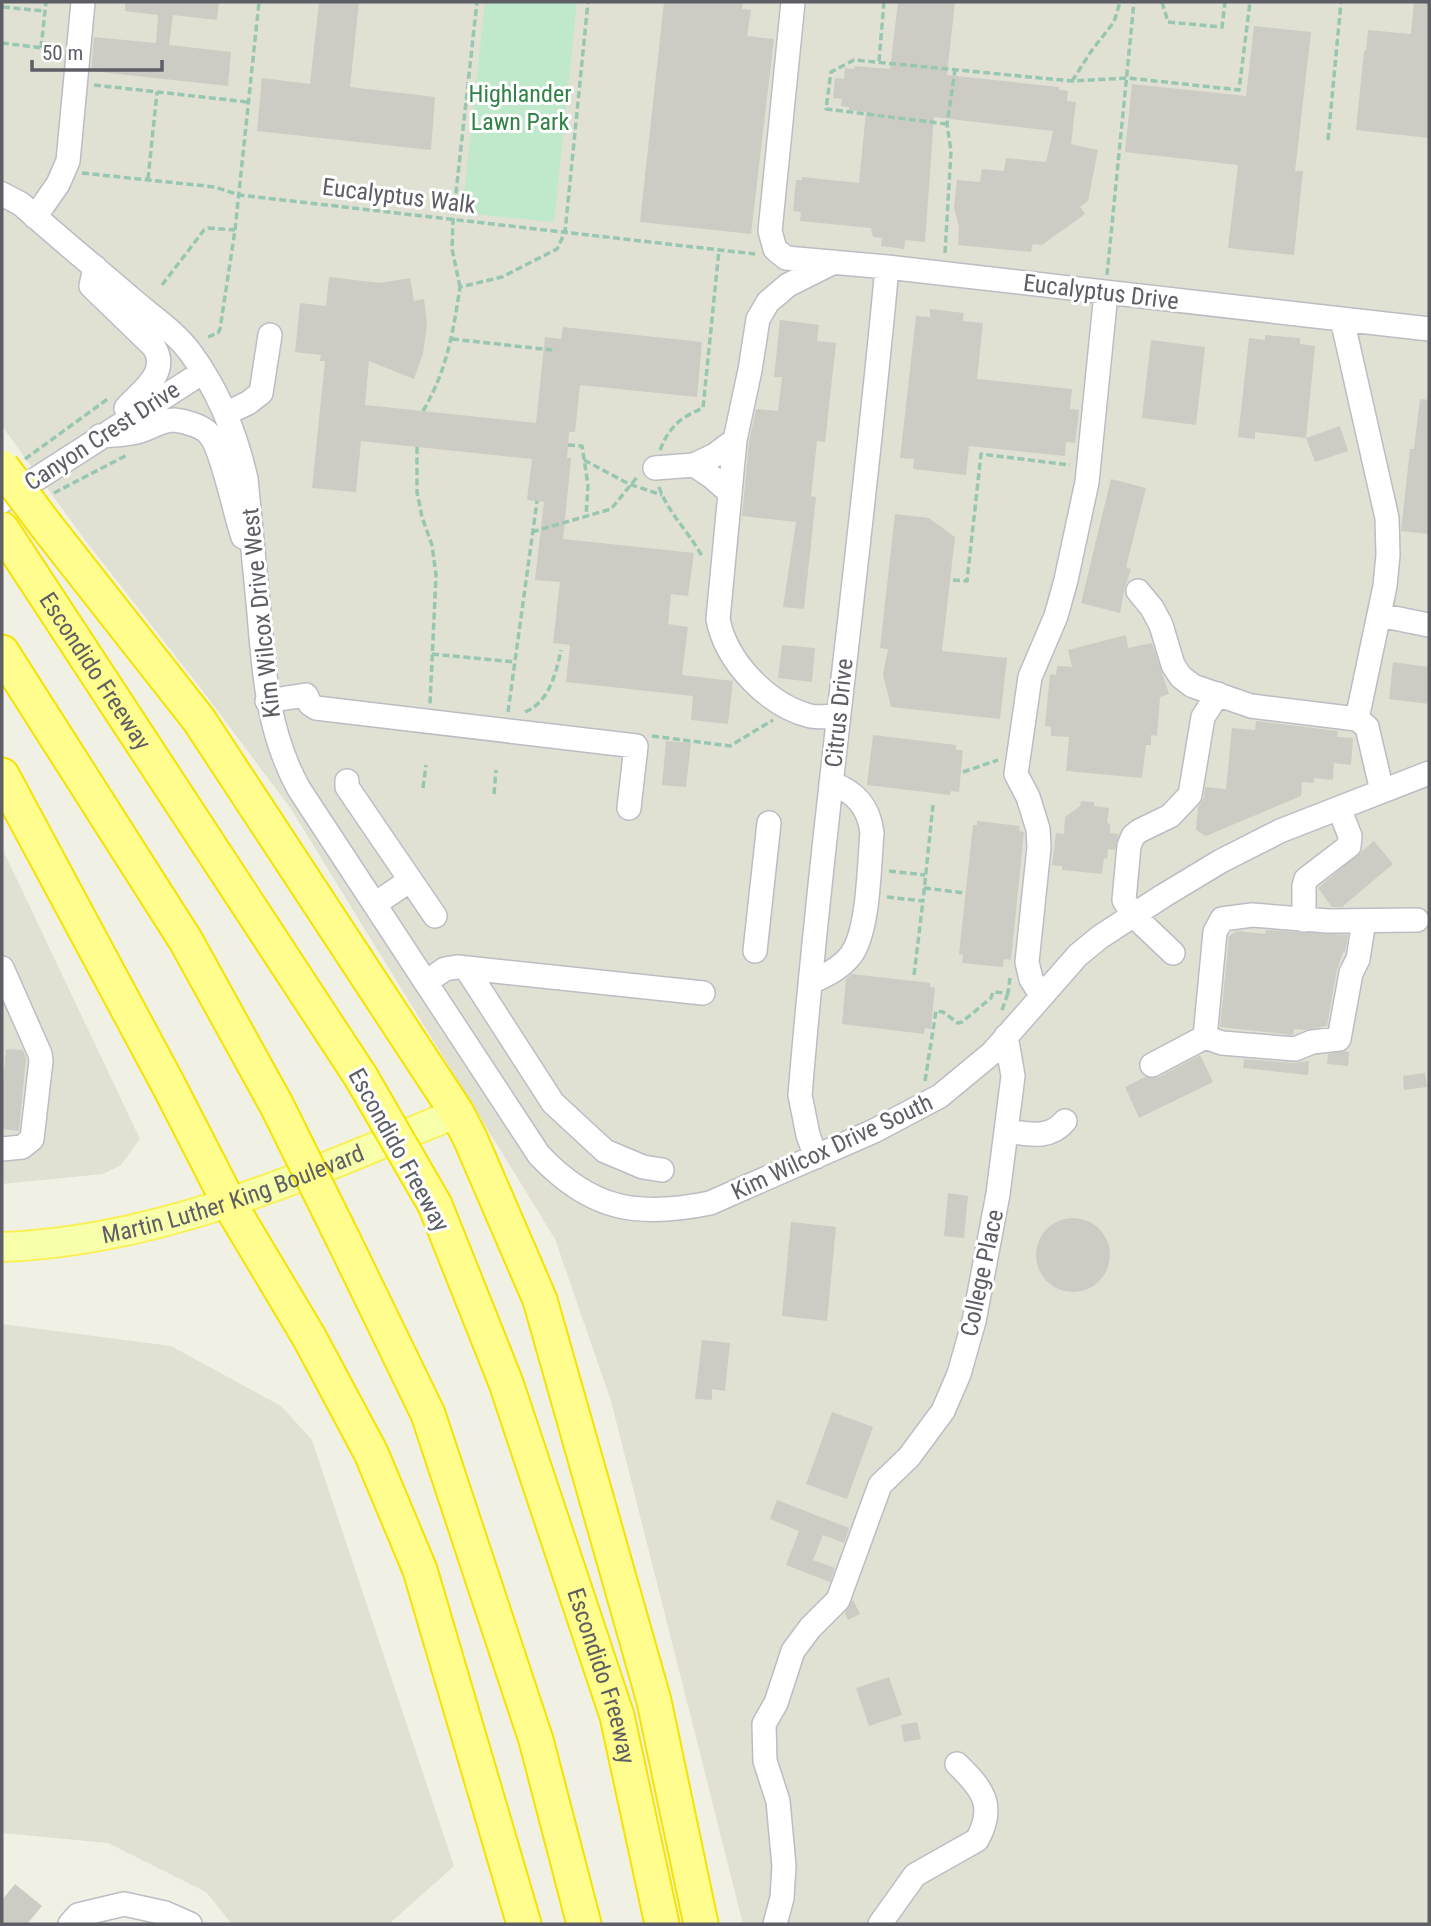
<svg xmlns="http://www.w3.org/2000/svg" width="1431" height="1926" viewBox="0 0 1431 1926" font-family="'Roboto Condensed',sans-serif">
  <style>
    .education { fill: #e0e0d3 }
    .green { fill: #c0e8ca }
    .building { fill: #cdccc4 }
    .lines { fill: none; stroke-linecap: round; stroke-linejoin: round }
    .minor-casing { stroke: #bcbdc4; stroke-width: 26 }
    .major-casing { stroke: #f8f156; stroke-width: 32 }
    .highway-casing { stroke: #f5e300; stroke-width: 37 }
    .path { stroke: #98c7b1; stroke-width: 3.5; stroke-dasharray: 7 3.5; stroke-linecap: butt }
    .minor { stroke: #fff; stroke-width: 23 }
    .major { stroke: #f8ffab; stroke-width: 28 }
    .highway { stroke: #fffd8d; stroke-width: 33 }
    .highway-bridge-casing { stroke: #f5e300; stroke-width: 37; stroke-linecap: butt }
    .highway-bridge { stroke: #fffd8d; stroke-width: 33 }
    .labels { text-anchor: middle; stroke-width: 6; stroke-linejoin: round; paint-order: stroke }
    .park-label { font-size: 24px; fill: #308247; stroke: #fff }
    .street-label { font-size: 24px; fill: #5d5e66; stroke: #fff }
  </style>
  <rect width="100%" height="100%" fill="#f0f0e5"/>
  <path class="education" d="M2,2H1429V1924H743L611,1401L555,1239L291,809L202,690L82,536L2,426Z
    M2,848L140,1139L121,1165L103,1174L2,1184Z
    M2,1324L171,1346L281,1406L312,1440L454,1866L389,1924L231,1923L206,1892L108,1843L2,1833Z"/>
  <path class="green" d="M485,2H577L554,222L462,213Z"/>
  <path class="building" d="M125,2H219L217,20L173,15L169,45L231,52L228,86L91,71L94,37L156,43L158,15L125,11Z
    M319,2H359L350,87L435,97L431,150L257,131L262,78L310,84Z
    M664,2H743L742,9L751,10L747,36L774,39L751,234L640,222Z
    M898,2H955L947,75L1059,87V90L1068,91L1067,101L1076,102L1071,144L1098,150L1088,201L1080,207L1085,214L1042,245L1033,244L1031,252L958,245L959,227L954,208L957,180L980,182L982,169L1004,171L1006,158L1046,162L1053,131L934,117L925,242L905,240L904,249L881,246L882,238L873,237L871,228L800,221L801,212L793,211L796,180H802V177L859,183L866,112L849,110V107L841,106L842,99L833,98L835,78L844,79L845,68L854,69V66L890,69Z
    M1414,2H1429V138L1356,130L1364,51H1366L1368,30L1411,34Z
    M1254,26L1311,32L1295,171H1303L1294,255L1228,248L1238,165L1125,152L1132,84L1246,96Z
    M329,277L380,283L410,278L414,301L424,299L427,324L423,354L414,379L369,361L365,405L536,423L545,337L561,339L563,327L702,342L697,397L580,385L575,432H569L567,458H571L563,539L694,553L688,596L671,594L668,624L688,627L682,675L733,681L728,724L691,720L693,696L566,682L570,645L553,643L560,582L535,580L544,502L527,500L532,459L361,441L356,492L312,488L325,361H320L321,355L295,352L300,303L326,306Z
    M930,309L964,313L963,321L983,323L977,379L1072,389L1070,409L1079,410L1075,443L1066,442L1065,456L969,446L966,475L913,469L914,459L900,458L916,316L930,317Z
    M780,320L819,325L817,341L836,343L825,442L817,441L811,496L816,497L804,609L783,607L796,522L742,516L749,442L756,409L778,411L782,377H774Z
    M1265,335L1300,338V344L1315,346L1306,438L1255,432V439L1238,437L1249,338L1265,340Z
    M1151,340L1205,347L1196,425L1142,418Z
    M1420,399L1429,400V534L1401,531L1410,449H1414Z
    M1340,426L1348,451L1315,462L1306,438Z
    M1111,479L1146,488L1126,567L1131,569L1125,587L1120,613L1081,603Z
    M895,514L929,518L955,537L942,651L1007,658L1000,719L891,707L883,674L888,649L880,648Z
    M1126,635L1128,648L1152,643L1169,694L1160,697L1157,736L1151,735V745H1146L1142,778L1066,771L1069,737L1051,736V727L1045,726L1050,674L1056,675L1057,666L1072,667L1068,650Z
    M782,645L815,648L812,682L778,678Z
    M1393,662L1429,667V704L1389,699Z
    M1256,721L1338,731L1337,737L1353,738L1351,765L1334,763L1333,780L1314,778V783L1302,782L1301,796L1206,836L1196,830L1198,807L1204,798L1205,787L1226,789L1232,728L1255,730Z
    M873,735L956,745V750H963L959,792L951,791L950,795L867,785Z
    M666,741L691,743L686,787L662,785Z
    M1081,801L1094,802V806L1109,808L1107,823L1110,824V833L1119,834L1115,850L1108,849L1107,859L1104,858L1102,874L1062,870V866L1052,865L1056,833L1064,834L1065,817L1080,806Z
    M977,821L1020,826L1019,831L1024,832L1011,960L1004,959L1003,967L962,963L963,955L959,954L973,825H977Z
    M1374,841L1393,864L1342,907H1332L1318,888Z
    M1266,930L1348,935L1345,952H1343L1337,970L1327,1026L1304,1030L1294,1029L1293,1035L1220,1027L1229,936L1237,931L1265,934Z
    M852,974L930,983V987L935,988L931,1029L925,1028L924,1034L842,1024L846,979Z
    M6,1049L23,1050L26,1058L19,1131L2,1129V1093Z
    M1344,1051L1349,1052L1348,1066L1327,1064L1328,1054Z
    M1200,1055L1213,1082L1139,1118L1125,1087L1145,1077H1159Z
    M1244,1059L1294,1063L1309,1061L1308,1075L1243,1068Z
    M1425,1073L1427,1087L1404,1090L1403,1076Z
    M948,1193L968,1196L964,1238L944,1236Z
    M1036 1255a37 37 0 1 1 74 0a37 37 0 1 1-74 0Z
    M791,1222L836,1227L827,1321L782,1316Z
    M702,1340L730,1343L725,1391L712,1389V1400L695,1399Z
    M832,1412L873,1427L847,1499L806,1484Z
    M777,1500L849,1528L844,1543L823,1535L813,1560L835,1568L830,1582L786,1565L799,1531L770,1519Z
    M853,1600L860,1614L848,1620L845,1613Z
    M889,1677L902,1715L869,1726L856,1688Z
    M917,1722L921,1739L904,1742L901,1725Z
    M15,1884L42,1906L27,1924H2V1900Z"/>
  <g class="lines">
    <g class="minor-casing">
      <path id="minor" d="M793,2L770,231L775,249L786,258L887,267L1429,329
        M2,194L21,204C59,238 97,269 135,302C153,317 176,333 190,352C218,390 236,434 246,479C250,523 255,568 259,613C264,675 268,733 299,789L539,1155C591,1210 637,1218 710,1203L874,1131L940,1096L992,1053L1078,955L1100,937L1163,896L1221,861L1280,831L1429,773
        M35,217L58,184L68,161L83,2
        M834,262L788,285L768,302L758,319L750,370L735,440L718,619C726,662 768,705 810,716C818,718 828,716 837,716
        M95,267L91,286L154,347C170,373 141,391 126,408
        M1342,319L1387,518L1388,555L1385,586L1357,719L1367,727L1382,791
        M225,414L248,403L261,393L270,335
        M100,436C114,435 131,435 143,430C154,426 162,420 174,420C184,421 203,426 209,434C222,447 235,515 243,537
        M655,468L694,465
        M730,493L712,477L694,465L715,455L735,440
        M2,501L203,372
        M1138,591L1152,608L1161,625L1173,665L1181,677L1193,686L1251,706L1357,719
        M1379,615L1429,625
        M267,701L306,695L310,704L316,708L636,746L629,808
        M347,781V787L435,916
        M375,904L409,881
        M1304,920V886L1306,879L1349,846L1350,836L1339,808
        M755,951L769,823
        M1173,953L1133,915L1124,900L1129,846L1133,836L1139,831L1170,816L1190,795L1203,717L1218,694
        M2,968L40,1054L41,1061L32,1139L22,1147L2,1149
        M466,968L553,1103L605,1151L643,1167L662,1170
        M426,982L445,969L457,967L703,993
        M811,982C826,975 840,969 851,955C869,931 869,865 872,833C869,807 856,792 831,783
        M1041,995L1031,979L1027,962L1039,847L1038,829L1028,797L1016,774L1030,677L1056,616L1066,580L1087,482L1106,293
        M1205,1037L1222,1043L1295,1049L1312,1042L1339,1039L1351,973L1358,959L1364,921
        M1152,1065L1205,1037L1215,932L1222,919L1252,915L1328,921L1417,920
        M1006,1131C1028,1134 1049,1140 1065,1121
        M816,1157L808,1135L800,1095C823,818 862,543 887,267
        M70,1924L78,1915L124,1904L165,1913L190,1924
        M775,1924L782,1898L784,1866L778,1801L765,1761L764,1724L776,1703L793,1651L810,1628L838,1600L880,1485L909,1457L943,1411L959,1374L974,1321L998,1194L1013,1076L1006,1036
        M880,1924L915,1875L977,1840C996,1806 983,1789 957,1764"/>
    </g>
    <g class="major-casing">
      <g id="major">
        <path id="s1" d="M2,1247C164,1241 310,1173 457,1113"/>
      </g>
    </g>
    <g class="highway-casing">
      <g id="highway">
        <path d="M48,528L199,720L457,1113L470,1138L540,1300L654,1701L701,1924"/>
        <path id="s2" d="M2,529L361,1077"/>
        <path d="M2,652L186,941L277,1106"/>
        <path d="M2,775L169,1086L229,1203L309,1337L371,1453L420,1570L524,1924"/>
        <path id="s3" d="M435,1205L506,1383L617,1716L662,1924"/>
        <path d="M343,1239L428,1414L536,1740L584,1924"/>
      </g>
    </g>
    <path class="path" d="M1162,2L1168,22L1222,27L1225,2
      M3,7L45,11
      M2,43L59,50
      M41,48L46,2
      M879,61L884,2
      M1072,81L1092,50L1114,22L1120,2
      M94,85L248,102
      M947,124L826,109L831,72L854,60L1072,81L1128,78L1239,90L1250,2
      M1328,140L1341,2
      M82,173L215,187L239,195L755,254
      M148,179L157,92
      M945,253L951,151L947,124L955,70
      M1107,275L1134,2
      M162,285L204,230L208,228L235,230
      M460,287L452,249L453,220L477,2
      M208,337L218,333L220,329L235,230L259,2
      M452,339L552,350
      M423,411C447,370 453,333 460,287L502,277L557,249L565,232L588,2
      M568,445L582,446L588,485L586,517
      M417,447V492L422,517L432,545L436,575L430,704
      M660,450C669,427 681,417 703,408L719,250
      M25,459L109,398
      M584,460L629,484L662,495
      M659,487C668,513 690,533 703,558
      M54,493L127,455
      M532,532L611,509L638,476
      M953,580L967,581L981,454L1070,465
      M432,654L515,662
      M508,712L537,501
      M525,712C549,702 556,674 561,650
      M652,736L730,746L773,720
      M963,772L998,760
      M423,788L426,765
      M494,794L496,770
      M889,871L925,875
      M924,888L965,893
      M887,897L923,901L933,805
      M914,975L923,901
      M1002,1010L1008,993
      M925,1081L936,1011L943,1012L958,1023L962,1022L991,998L993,992L1008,993L1010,978"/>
    <use href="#minor" class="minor"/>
    <use href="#major" class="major"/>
    <use href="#highway" class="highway"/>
    <g class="highway-bridge-casing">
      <path id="highway-bridge" d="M2,467L48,528
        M361,1077L435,1205
        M277,1106L343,1239"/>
    </g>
    <use href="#highway-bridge" class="highway-bridge"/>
  </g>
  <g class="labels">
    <g class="park-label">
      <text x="520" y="102">Highlander<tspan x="520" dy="28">Lawn Park</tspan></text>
    </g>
    <g class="street-label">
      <text transform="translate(399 196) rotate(7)" y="8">Eucalyptus Walk</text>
      <text transform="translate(1101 292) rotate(7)" y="8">Eucalyptus Drive</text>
      <text transform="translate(102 436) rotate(-33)" y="8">Canyon Crest Drive</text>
      <text transform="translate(261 613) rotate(-96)" y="8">Kim Wilcox Drive West</text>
      <text dy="8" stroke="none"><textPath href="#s2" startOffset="170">Escondido Freeway</textPath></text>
      <text transform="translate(839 713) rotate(-84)" y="8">Citrus Drive</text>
      <text transform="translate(832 1147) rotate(-25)" y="8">Kim Wilcox Drive South</text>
      <text transform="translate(399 1150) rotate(61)" y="8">Escondido Freeway</text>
      <text dy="8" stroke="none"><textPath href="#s1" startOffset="238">Martin Luther King Boulevard</textPath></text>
      <text transform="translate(982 1273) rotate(-78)" y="8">College Place</text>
      <text dy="8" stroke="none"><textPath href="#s3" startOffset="500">Escondido Freeway</textPath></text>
    </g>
  </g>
  <rect width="1431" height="1926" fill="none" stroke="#5d5e66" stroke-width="7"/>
  <path d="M32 60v10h130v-10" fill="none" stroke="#5d5e66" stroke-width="3.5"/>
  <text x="42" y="60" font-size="21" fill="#5d5e66" stroke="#ffffff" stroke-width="5" paint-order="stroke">50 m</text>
</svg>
